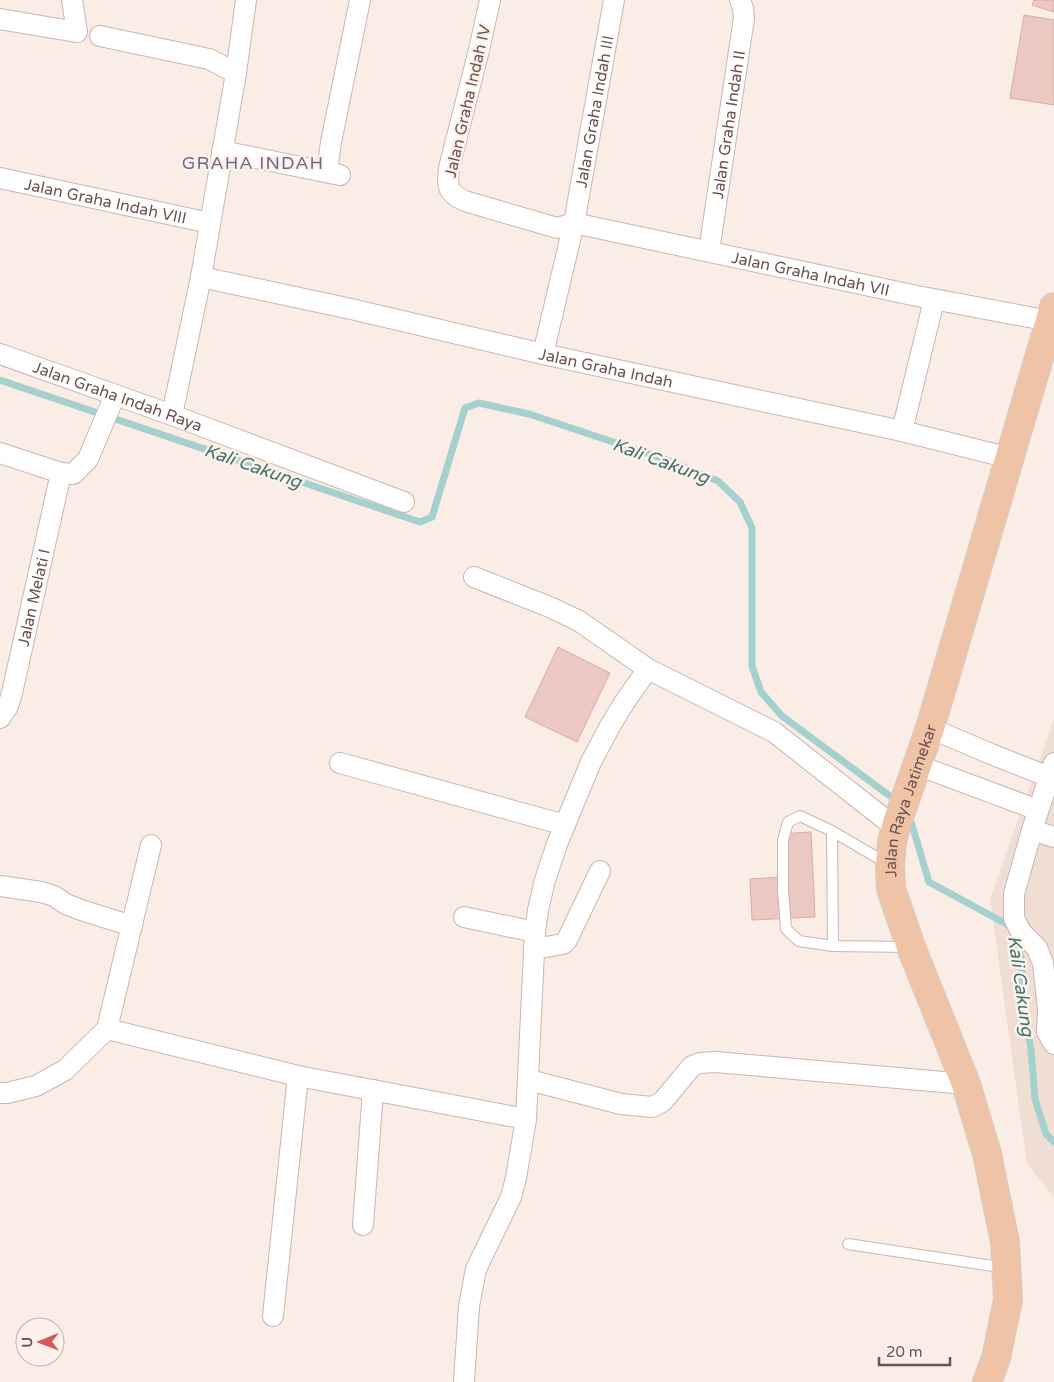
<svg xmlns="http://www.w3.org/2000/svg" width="1054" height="1382" viewBox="0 0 1054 1382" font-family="'Varela Round',sans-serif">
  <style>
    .residential { fill: #f0ded5 }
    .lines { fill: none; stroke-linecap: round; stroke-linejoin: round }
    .stream { stroke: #a4d0cd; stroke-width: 7 }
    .building { fill: #ebc8c1; stroke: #dbaca3 }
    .service-casing { stroke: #cbb6b0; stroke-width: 12 }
    .minor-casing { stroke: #cbb6b0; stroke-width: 22 }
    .primary-casing { stroke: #d4cbca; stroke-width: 30 }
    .service { stroke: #fff; stroke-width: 10 }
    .minor { stroke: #fff; stroke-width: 20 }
    .primary { stroke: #efc4a6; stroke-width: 28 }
    .labels { text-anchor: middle; stroke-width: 5; stroke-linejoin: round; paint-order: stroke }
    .street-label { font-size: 16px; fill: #6f524e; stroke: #fcf2eb }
    .neighbourhood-label { font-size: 18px; letter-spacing: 1px; fill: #76668b; stroke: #fcf2eb }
    .water-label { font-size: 18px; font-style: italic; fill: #447270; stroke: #fcf2eb }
  </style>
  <rect width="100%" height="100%" fill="#f9ede5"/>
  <path class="residential" d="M1054,719V1197L1027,1164L990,899Z"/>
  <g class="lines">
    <path class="stream" d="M0,380L420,522L432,517L465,408L479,403L529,414L667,460L718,481L740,502L752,528V666L761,692L782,716L898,802
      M909,815L929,882L1012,927L1021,958L1024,1005L1031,1050L1035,1099L1046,1134L1054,1142"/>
  </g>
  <path class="building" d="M1034,0H1054V12L1032,5Z
    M1024,15L1054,20V105L1010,98Z
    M558,647L610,673L577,742L525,717Z
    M811,832L815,917L752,920L750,879L781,877L779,834Z"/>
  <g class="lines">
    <g class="service-casing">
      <path id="service" d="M832,831L833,946
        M888,864L832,831L800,816L788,822L783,840V890L786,929L799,941L833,946L910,947
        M848,1244L1006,1268"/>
    </g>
    <g class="minor-casing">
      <g id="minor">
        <path d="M490,0L479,50L449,168C447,187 447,193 465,201L557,228L574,223"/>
        <path d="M0,19L77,32L72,0"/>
        <path d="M100,36L209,59L236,73"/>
        <path d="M222,151L340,175"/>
        <path d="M327,172L331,142L360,0"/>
        <path id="s1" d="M0,178L210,223"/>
        <path id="s2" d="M574,223L917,296L1050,321"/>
        <path id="s3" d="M709,251L744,18L743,8L740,0"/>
        <path id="s4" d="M201,277L351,309L543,354L902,431L1010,458"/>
        <path id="s5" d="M0,354L172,415L404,502"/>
        <path id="s6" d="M543,354L574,223L614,0"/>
        <path d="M172,415L201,277L236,73L246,0"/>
        <path d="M902,431L934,300"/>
        <path d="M0,453L61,473L73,474L88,459L115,395"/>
        <path d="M474,577L552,608L579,621L648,669L774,732L896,828"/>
        <path id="s7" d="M0,718L8,706L12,693L61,473"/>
        <path d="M930,728L991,754L1049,777"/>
        <path d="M340,763L565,825"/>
        <path d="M1054,763L1032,830L1014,894V918L1021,932L1037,948L1043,963L1048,1010L1047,1032L1054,1044"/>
        <path d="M917,765L1038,810"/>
        <path d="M1032,830L1054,837"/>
        <path d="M0,886L41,892L54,896L66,904L81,910L132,926"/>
        <path d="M464,917L535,932"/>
        <path d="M534,949L563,944L567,940L600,871"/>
        <path d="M107,1029L298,1076L526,1119"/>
        <path d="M529,1080L621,1104L652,1107L662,1102L668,1095L692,1066L700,1063L715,1062L966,1084"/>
        <path d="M0,1093H7L36,1086L65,1070L107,1029L151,845"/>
        <path d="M363,1225L373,1090"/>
        <path d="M273,1316L298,1076"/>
        <path d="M464,1382L469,1306L476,1269L511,1197L516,1178L526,1119L535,932L538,910L545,880L557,844L591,762L610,726L626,700L648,669"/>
      </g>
    </g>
    <g class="primary-casing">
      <g id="primary">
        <path id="s8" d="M987,1382L996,1358L1008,1300L1005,1242L987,1154L966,1084L911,947L891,889L890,864L892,842L897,823L930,728L1054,307"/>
      </g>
    </g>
    <use href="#service" class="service"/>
    <use href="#minor" class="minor"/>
    <use href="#primary" class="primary"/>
  </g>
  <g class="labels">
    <g class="street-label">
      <text transform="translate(467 101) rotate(-77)" y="6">Jalan Graha Indah IV</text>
      <text dy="6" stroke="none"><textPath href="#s6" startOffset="248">Jalan Graha Indah III</textPath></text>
      <text dy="6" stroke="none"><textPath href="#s3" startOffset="128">Jalan Graha Indah II</textPath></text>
      <text dy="6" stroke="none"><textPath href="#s1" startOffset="108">Jalan Graha Indah VIII</textPath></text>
      <text dy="6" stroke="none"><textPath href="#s2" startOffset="242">Jalan Graha Indah VII</textPath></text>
      <text dy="6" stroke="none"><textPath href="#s4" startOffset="415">Jalan Graha Indah</textPath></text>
      <text dy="6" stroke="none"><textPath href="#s5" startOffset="125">Jalan Graha Indah Raya</textPath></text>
      <text dy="6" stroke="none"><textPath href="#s7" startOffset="126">Jalan Melati I</textPath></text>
      <text dy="6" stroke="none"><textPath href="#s8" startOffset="606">Jalan Raya Jatimekar</textPath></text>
    </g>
    <g class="neighbourhood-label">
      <text x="253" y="169">GRAHA INDAH</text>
    </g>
    <g class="water-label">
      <text transform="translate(661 461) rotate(20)" y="6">Kali Cakung</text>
      <text transform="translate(253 466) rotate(19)" y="6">Kali Cakung</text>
      <text transform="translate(1021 986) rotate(82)" y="6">Kali Cakung</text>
    </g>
  </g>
  <g transform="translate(40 1342) rotate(269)"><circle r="24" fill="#fcf2eb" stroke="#c4b2ac"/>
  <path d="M0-4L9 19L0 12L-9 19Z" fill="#d35a5a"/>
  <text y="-8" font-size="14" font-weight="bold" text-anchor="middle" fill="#6f524e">U</text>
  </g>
  <path d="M879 1357v8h71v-8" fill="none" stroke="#6f524e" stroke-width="2.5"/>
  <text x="886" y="1357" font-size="15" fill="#6f524e" stroke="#fcf2eb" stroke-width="4" paint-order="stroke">20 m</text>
</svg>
